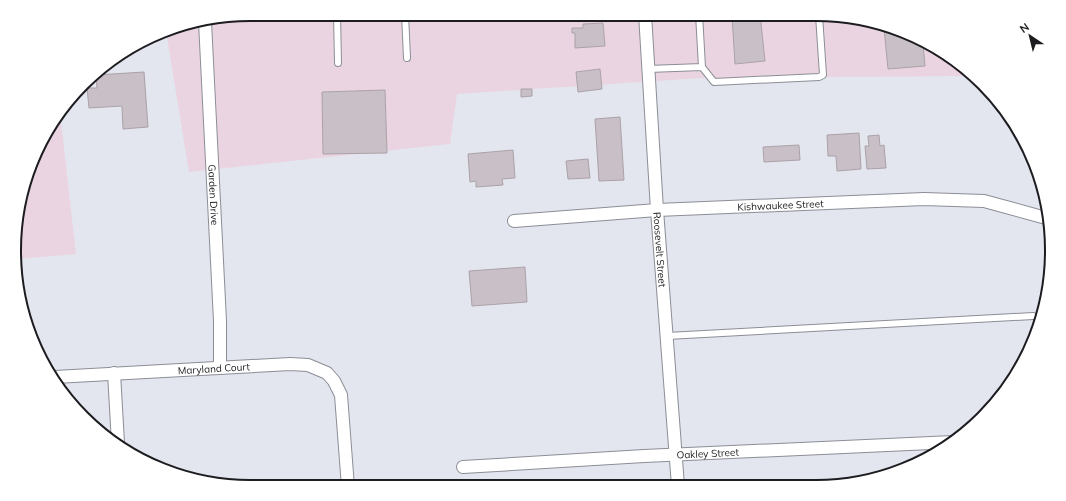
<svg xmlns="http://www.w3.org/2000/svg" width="1066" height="501" viewBox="0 0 1066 501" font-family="Mulish,sans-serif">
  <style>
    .commercial { fill: #ebd4e1 }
    .building { fill: #c9c0c7; stroke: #aba2a8 }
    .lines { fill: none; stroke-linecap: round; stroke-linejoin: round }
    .lane-casing { stroke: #8c8e96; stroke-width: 8 }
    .street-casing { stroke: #8c8e96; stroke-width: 14 }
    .lane { stroke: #fff; stroke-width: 6 }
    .street { stroke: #fff; stroke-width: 12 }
    .labels { text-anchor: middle; stroke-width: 3; stroke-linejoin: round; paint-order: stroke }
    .street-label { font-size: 10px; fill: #1d1d21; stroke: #fff }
    .rim { fill: none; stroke: #1d1d21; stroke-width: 2 }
  </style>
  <rect width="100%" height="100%" fill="#e3e5ef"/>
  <path class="commercial" d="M251,14H816L906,32L972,76L701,78L457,94L450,144L189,172L166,31L174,27Z
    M60,113L76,254L17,259L19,204L54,119Z"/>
  <path class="building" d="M760,14L765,61L735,64L732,16Z
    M603,23L605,46L575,48V33H572V28H583V24Z
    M884,28L906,32L923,44L925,66L888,69Z
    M600,69L602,89L578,92L576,72Z
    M144,72L148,127L123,129L122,106L89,108L87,88H97L96,75Z
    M521,89H532V96L521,97Z
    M385,90L387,153L323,154L322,92Z
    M620,117L624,180L599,181L595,119Z
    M859,133L861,169L837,171L836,156H828L827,135Z
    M879,135L880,146L884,145L886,168L867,169L865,146H869L868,136Z
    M799,145L800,160L764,162L763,147Z
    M513,150L515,178L502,179L503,185L476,187V181L470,182L468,154Z
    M588,159L590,178L568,179L566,161Z
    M525,267L527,302L472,306L469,271Z"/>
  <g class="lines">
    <g class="lane-casing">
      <path id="lane" d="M337,14L338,63
        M405,14L407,58
        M702,67L714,82L819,77L823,75L819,15
        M648,69L702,67L699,14
        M667,336L1033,316"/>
    </g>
    <g class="street-casing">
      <g id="street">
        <path id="s1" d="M645,14L657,210L678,486"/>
        <path id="s2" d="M205,22L220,321V368"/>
        <path id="s3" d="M514,221L657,210L924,199L984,201L1046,218"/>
        <path d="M114,373L118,443"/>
        <path id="s4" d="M55,377L290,364L308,365L327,373L334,381L341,395L348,487"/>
        <path id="s5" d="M463,467L644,456L953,442"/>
      </g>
    </g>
    <use href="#lane" class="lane"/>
    <use href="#street" class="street"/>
  </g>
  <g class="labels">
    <g class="street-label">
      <text dy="4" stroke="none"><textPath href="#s2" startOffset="173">Garden Drive</textPath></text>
      <text dy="4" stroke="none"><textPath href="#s3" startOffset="267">Kishwaukee Street</textPath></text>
      <text dy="4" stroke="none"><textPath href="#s1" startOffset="236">Roosevelt Street</textPath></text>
      <text dy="4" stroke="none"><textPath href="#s4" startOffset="159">Maryland Court</textPath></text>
      <text dy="4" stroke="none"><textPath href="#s5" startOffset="245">Oakley Street</textPath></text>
    </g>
  </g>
  <path d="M0 0H1066V501H0ZM250 21H816A229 229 0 0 1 1045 250V251A229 229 0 0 1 816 480H250A229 229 0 0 1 21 251V250A229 229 0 0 1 250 21Z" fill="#fff" fill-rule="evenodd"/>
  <path class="rim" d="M250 21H816A229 229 0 0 1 1045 250V251A229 229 0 0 1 816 480H250A229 229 0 0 1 21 251V250A229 229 0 0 1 250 21Z"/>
  <g transform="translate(1030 36) rotate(325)" stroke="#ffffff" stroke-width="3" paint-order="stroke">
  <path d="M0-3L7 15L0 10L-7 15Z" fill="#1d1d21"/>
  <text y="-6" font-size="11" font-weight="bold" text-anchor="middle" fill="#1d1d21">N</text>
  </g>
</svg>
